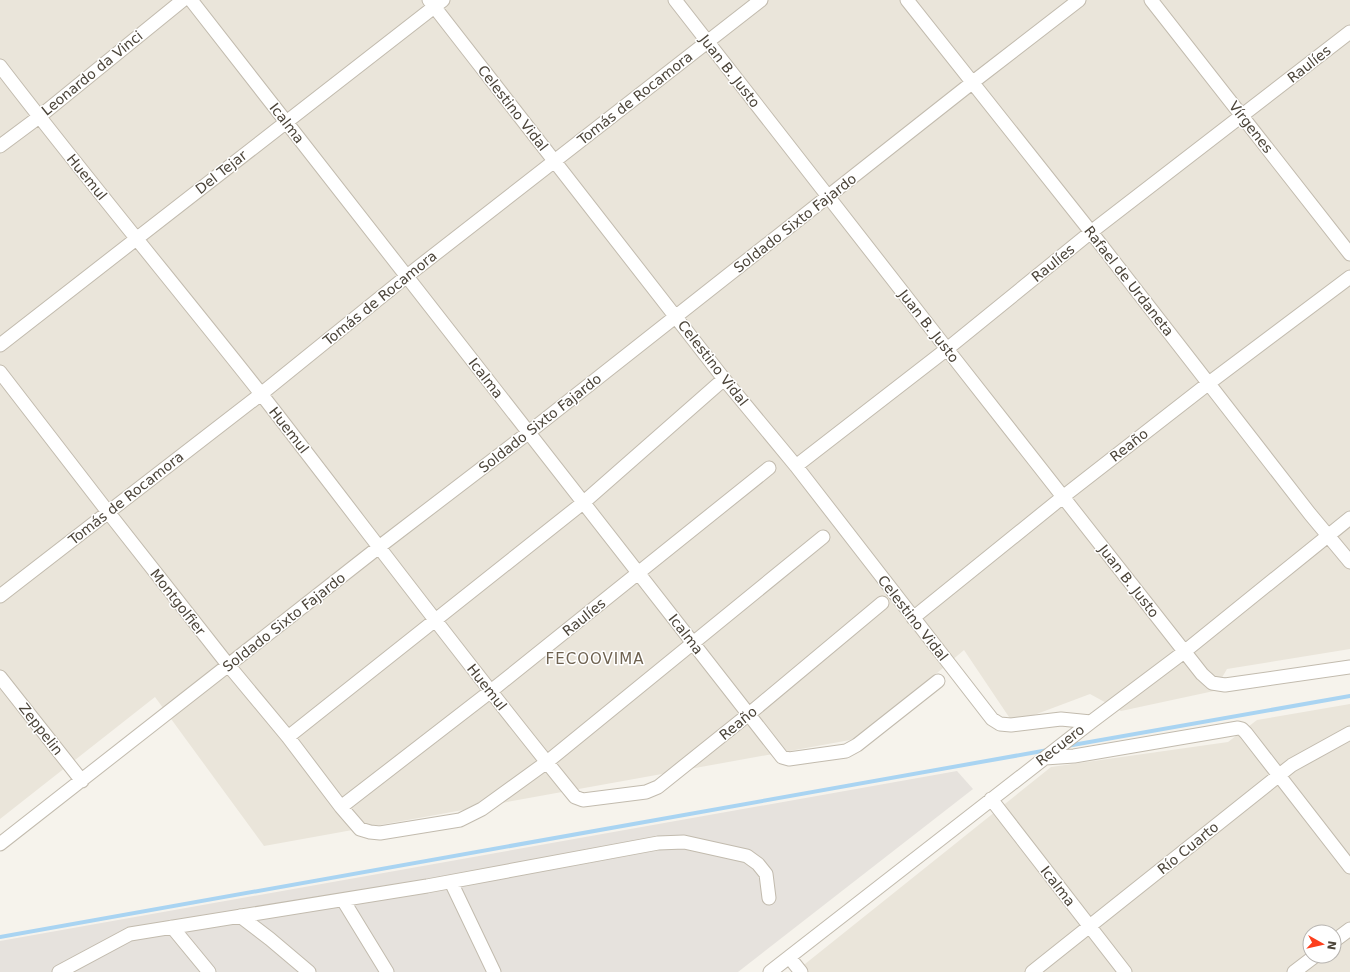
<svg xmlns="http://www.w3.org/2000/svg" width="1350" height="972" viewBox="0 0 1350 972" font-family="'DejaVu Sans',sans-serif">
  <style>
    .residential { fill: #eae5da; fill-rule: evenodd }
    .industrial { fill: #e6e2dd }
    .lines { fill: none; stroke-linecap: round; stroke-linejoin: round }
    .stream { stroke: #a9d4f2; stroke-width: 4 }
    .minor-casing { stroke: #c2bbae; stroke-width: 15 }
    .minor { stroke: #fff; stroke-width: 13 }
    .labels { text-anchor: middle; stroke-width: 3; stroke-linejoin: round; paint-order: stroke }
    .street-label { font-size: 14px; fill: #4b4439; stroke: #fff }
    .neighbourhood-label { font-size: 15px; letter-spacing: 1px; fill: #6e6250; stroke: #fff }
  </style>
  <rect width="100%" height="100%" fill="#f6f3ec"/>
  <path class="residential" d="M0,0H1350V649L1227,669L1214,691L1121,711L1090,694L1013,723L964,650L861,738L264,846L155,697L0,819Z
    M1350,704V972H795L1051,767L1228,742L1257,720ZM1310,932H1334V956H1310Z"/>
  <path class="industrial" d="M957,771L973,789L738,972H0V941Z"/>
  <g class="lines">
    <path class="stream" d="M1067,746L1350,696
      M0,937L1048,750"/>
    <g class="minor-casing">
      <path id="minor" d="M191,0L782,757L789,759L846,751L857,745L938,681
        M429,0L724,379L796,466L992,719L1000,724L1011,725L1061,719L1091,722
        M675,0L947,349L1202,674L1212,683L1225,685L1350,667
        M907,0L1091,232L1310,514L1350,562
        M1151,0L1350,254
        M0,66C85,177 175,285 262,395C366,529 468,666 575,797L583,800L646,792L658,787L749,714L882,603
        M0,146L39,117L183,0
        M0,345L443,0
        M0,372L108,512L229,666L288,737L341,807L360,829L370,832L380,833L460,820L482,809L547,762L823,537
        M796,466L947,349L1091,232L1350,32
        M0,596L261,394L407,276L761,0
        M913,618L1064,496L1209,383L1350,277
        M0,677L82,781
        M288,737L584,502L724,379
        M1045,758L1074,756L1238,728L1242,729L1246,733L1350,867
        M991,799L1125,972
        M341,807L491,691L769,468
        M0,844L379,547L528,433L973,82L1079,0
        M451,882L494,972
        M343,900L387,972
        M240,916L270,939L309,972
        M172,927L209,972
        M1334,941L1350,929
        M789,957L801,972
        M59,972L130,934L427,886L658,843L684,842L747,856L758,864L766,874L769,898
        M770,972L1091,722L1184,652L1350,518
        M1032,972L1292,765L1350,733
        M1294,972L1315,956"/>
    </g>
    <use href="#minor" class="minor"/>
  </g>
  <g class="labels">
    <g class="street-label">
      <text transform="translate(1309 64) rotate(-38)" y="5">Raulíes</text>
      <text transform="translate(730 71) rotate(52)" y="5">Juan B. Justo</text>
      <text transform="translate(92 73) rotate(-39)" y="5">Leonardo da Vinci</text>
      <text transform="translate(635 98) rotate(-38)" y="5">Tomás de Rocamora</text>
      <text transform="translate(513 108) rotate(52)" y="5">Celestino Vidal</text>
      <text transform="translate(287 123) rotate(52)" y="5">Icalma</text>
      <text transform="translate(1251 127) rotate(52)" y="5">Vírgenes</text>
      <text transform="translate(221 172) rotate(-38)" y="5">Del Tejar</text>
      <text transform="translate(87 177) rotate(51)" y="5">Huemul</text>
      <text transform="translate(795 223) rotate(-38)" y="5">Soldado Sixto Fajardo</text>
      <text transform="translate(1053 263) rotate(-39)" y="5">Raulíes</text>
      <text transform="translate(1129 281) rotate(52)" y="5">Rafael de Urdaneta</text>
      <text transform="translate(380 298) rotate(-39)" y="5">Tomás de Rocamora</text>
      <text transform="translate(929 326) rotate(52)" y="5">Juan B. Justo</text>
      <text transform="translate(713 363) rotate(52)" y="5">Celestino Vidal</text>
      <text transform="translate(486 378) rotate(52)" y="5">Icalma</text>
      <text transform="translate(540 423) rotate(-38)" y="5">Soldado Sixto Fajardo</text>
      <text transform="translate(289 430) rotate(52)" y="5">Huemul</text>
      <text transform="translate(1129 445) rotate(-38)" y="5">Reaño</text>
      <text transform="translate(126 498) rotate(-38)" y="5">Tomás de Rocamora</text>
      <text transform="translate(1129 581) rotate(52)" y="5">Juan B. Justo</text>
      <text transform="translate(178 602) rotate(52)" y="5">Montgolfier</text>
      <text transform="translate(584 617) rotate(-39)" y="5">Raulíes</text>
      <text transform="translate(913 618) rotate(52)" y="5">Celestino Vidal</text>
      <text transform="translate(284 622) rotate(-38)" y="5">Soldado Sixto Fajardo</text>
      <text transform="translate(686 634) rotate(52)" y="5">Icalma</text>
      <text transform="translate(487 687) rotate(52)" y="5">Huemul</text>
      <text transform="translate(738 723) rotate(-39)" y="5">Reaño</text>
      <text transform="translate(41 729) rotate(52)" y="5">Zeppelin</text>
      <text transform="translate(1060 745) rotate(-38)" y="5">Recuero</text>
      <text transform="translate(1188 848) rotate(-39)" y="5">Río Cuarto</text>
      <text transform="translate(1058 886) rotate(52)" y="5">Icalma</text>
    </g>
    <g class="neighbourhood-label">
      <text x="595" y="664">FECOOVIMA</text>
    </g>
  </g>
  <g transform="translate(1322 944) rotate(98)"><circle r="19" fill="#ffffff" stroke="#b7b4b0"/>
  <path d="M0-3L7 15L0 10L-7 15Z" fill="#fc3f1d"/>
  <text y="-6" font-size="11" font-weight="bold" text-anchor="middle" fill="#4b4439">N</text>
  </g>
</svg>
